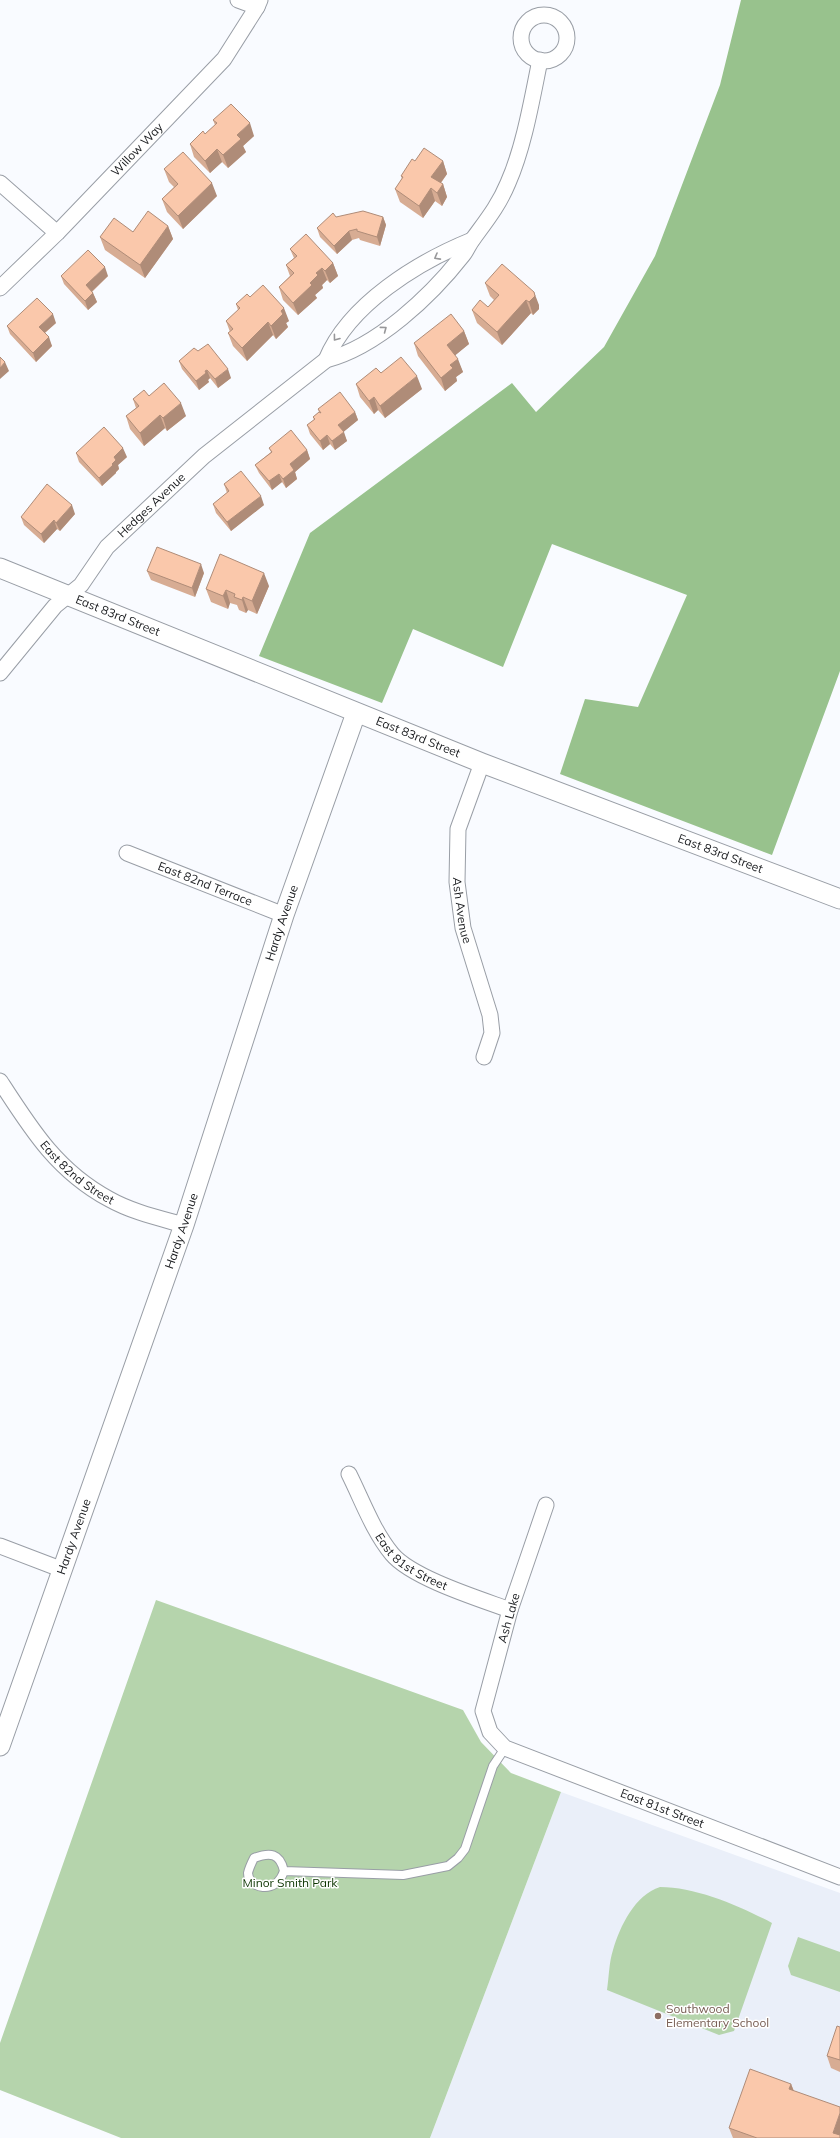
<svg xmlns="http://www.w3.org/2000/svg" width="840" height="2138" viewBox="0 0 840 2138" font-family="Mulish,sans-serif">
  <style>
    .built { fill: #eaeff9 }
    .green { fill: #b5d4ac }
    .forest { fill: #98c28d }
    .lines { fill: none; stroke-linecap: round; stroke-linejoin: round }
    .service-casing { stroke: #999ea6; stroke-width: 10 }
    .minor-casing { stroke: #999ea6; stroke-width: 17 }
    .tertiary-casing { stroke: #999ea6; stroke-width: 21 }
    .service { stroke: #fff; stroke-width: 8 }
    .minor { stroke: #fff; stroke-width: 15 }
    .tertiary { stroke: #fff; stroke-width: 19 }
    .wall { fill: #d7ac93 }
    .shaded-wall { fill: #af8c78 }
    .building { fill: #fac8ab; stroke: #af8c78 }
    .oneway { stroke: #98989a }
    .education-dot { fill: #8d6e63; stroke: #fff; stroke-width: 1.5 }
    .labels { text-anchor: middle; stroke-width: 3; stroke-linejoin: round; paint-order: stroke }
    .street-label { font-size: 12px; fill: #191b1e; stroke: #fff }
    .park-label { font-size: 12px; fill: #0c3500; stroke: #fff }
    .education-label { font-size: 12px; fill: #785e54; stroke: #fff; text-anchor: start }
  </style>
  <rect width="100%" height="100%" fill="#f9fbff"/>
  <path class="built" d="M561,1792L840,1893V2138H430Z"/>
  <path class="green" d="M156,1600L463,1710L481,1742L511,1773L561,1792L430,2138H121L0,2090V2043Z
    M660,1887C696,1887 740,1906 772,1923L734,2031L719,2035L607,1990C609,1977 609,1962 613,1950C620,1926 635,1895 660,1887Z
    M798,1937L840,1952V1992L791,1975L788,1966Z"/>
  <path class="forest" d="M741,0H840V671L772,855L560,774L585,699L638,707L687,595L552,544L503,667L413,629L382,703L259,656L310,533L512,383L536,412L604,347L655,256L720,85Z"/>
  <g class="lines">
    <g class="service-casing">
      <path id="service" d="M284,1871C276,1896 248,1888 248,1873C249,1868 252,1862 254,1858C270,1852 280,1853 284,1871L403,1875L448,1866L458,1858L465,1849L493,1766L505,1748"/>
    </g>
    <g class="minor-casing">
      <g id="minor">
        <path d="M238,0L257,7"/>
        <circle cx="544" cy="38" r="23"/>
        <path d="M0,183L57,233"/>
        <path id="s1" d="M0,288L57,233L224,59L257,7L260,0"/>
        <path d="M326,360C349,304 418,262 472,240"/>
        <path id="s2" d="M0,673L55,606L81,585L107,547L204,456L326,360C377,347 431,296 463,255C467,250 469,244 473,239C486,221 499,205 508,183C524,147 532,99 540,60"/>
        <path id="s3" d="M482,763L458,829L457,882L463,928L490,1015L492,1033L484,1057"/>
        <path id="s4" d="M127,853L284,915"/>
        <path id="s5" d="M0,1081C31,1129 57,1171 109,1199C132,1212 159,1218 184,1225"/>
        <path id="s6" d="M349,1474C362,1500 373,1531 392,1554C412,1578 480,1599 510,1610"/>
        <path id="s7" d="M546,1505L510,1610L483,1711L490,1732L505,1748L840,1877"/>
        <path d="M0,1546L63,1570"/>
      </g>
    </g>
    <g class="tertiary-casing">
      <g id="tertiary">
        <path id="s8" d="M0,568L482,763L840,899"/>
        <path id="s9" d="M0,1746L184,1225L284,915L356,713"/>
      </g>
    </g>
    <use href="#service" class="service"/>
    <use href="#minor" class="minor"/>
    <use href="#tertiary" class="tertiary"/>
  </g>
  <path class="wall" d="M213,120L254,136L243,146L246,152L228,168L222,162L210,173L194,157L190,144L205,134L215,125Z
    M415,161H443L447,174L441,183L443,184L447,197L442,206L435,201L423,218L400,202L395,189L402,179L401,176Z
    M164,169L217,196L183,229L167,212L162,199L174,187L169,182Z
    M336,217H383L386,225L380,246L360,240L359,238L352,240L337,254L320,237L317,228Z
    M168,226L173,239L145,278L105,250L100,237Z
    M290,249L333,263L338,276L330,283L327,280L322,285L323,288L315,295L317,298L298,315L283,300L279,287L290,276L286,265L294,258Z
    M61,276H108L92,292L93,293L97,302L88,310L64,284Z
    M485,283L539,305V309L533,315L531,313L502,345L477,323L472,310L488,307L494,300L490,296Z
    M250,297L289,321L286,323L288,327L276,339L273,335L247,361L233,346L228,333L230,332L226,321L238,310L236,304Z
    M56,323L45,333L52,346L36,362L10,334L7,326Z
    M464,331L469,344L455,355L463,372L456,377L457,381L445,391L418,356L414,343Z
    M179,361L231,378L218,388L210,378L208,380L209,382L199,390L182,369Z
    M381,373L422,389L385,418L378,410L374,414L360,397L356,384Z
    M149,396L186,416L167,431L165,428L144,446L130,429L126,416L136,408L133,399Z
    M318,409L355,412L358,420L343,432L347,441L335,450L330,444L323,450L310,434L307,425L314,420L313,417L319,412Z
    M269,448L307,450L310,459L295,472L297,479L286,488L282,482L272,490L259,473L255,465L271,452Z
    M76,453L127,457L118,465L119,469L116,472V473L102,486L79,462Z
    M224,484L264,505L231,531L216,513L213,504L227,493Z
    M75,514L60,531L57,529L44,543L24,525L21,517Z
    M147,571L204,573L195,597L151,580Z
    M269,586L257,614L248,610L246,613L239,610L237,605L230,603L228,609L211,602L206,589Z
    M840,2027V2072L831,2068L827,2056Z
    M791,2084L794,2091L840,2138H733L729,2128Z"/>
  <path class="shaded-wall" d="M250,123L254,136L243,146L246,152L228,168L223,155L237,135Z
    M217,149L222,162L210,173L205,161Z
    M443,161L447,174L436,189L431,177Z
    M212,183L217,196L183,229L178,216Z
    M443,184L447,197L442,206L437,193Z
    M431,188L435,201L423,218L419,206Z
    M383,217L386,225L380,246L377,237Z
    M168,226L173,239L145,278L140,265Z
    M349,231L352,240L337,254L334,246Z
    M333,263L338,276L330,283L325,271Z
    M105,267L108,276L89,294L86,285Z
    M322,268L327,280L322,285L323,288L315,295L317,298L298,315L293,303L310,283L316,273Z
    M534,292L539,305V309L533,315L529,302Z
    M93,293L97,302L88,310L85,301Z
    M526,300L531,313L502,345L497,332Z
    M284,308L289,321L286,323L288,327L276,339L271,326L281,311Z
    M53,314L56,323L42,335L39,327Z
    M268,322L273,335L247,361L242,348Z
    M464,331L469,344L452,358L447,345Z
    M49,337L52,346L36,362L33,353Z
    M458,359L463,372L456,377L457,381L445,391L441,378L450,365Z
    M5,362L9,371L0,379V368Z
    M228,369L231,378L218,388L215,379Z
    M207,370L210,378L208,380L209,382L199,390L196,381Z
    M417,376L422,389L385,418L380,406Z
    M374,397L378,410L374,414L369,401Z
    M181,403L186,416L167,431L163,418Z
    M355,412L358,420L341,434L338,425Z
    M160,415L165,428L144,446L140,433Z
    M344,432L347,441L335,450L332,441Z
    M327,435L330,444L323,450L320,441Z
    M123,448L127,457L118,465L119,469L116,472V473L102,486L99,478L112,464L114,457Z
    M307,450L310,459L295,472L297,479L286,488L283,479L290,464Z
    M279,474L282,482L272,490L269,481Z
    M261,496L264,505L231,531L227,522Z
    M72,505L75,514L60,531L56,523Z
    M54,520L57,529L44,543L41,534Z
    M201,564L204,573L195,597L192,588Z
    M264,573L269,586L257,614L252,601Z
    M226,590L230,603L228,609L223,596Z
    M243,597L248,610L246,613L242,600Z
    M791,2084L796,2097L789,2089Z
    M840,2113V2138L833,2133Z"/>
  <path class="building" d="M231,104L250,123L237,135L241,139L223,155L217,149L205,161L190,144L203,131L205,134L217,123L213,120Z
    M424,148L443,161L431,177L443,184L437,193L431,188L419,206L395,189L403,177L401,176L412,159L415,161Z
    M183,152L212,183L178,216L162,199L178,184L164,169Z
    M148,211L168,226L140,265L100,237L114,218L133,232Z
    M363,211L383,217L377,237L357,231V229L349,231L334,246L317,228L333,213L336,217Z
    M306,234L333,263L325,271L322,268L316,273L318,275L310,283L312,285L293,303L279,287L294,273L286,265L297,256L290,249Z
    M88,250L105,267L86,285L93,293L85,301L61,276Z
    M502,264L534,292L535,296L529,302L526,300L497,332L472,310L480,300L488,307L499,295L485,283Z
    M263,285L284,308L281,311L283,314L271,326L268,322L242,348L228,333L233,329L226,321L240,308L236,304L247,294L250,297Z
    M37,298L53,314L39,327L49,337L33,353L7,326Z
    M451,314L464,331L447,345L458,359L450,365L453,368L441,378L414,343Z
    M208,344L228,369L215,379L207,370L205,371L206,373L196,381L179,361L194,348L198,351Z
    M0,357L5,362L0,368Z
    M401,357L417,376L380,406L374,397L369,401L356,384L376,368L381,373Z
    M164,383L181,403L163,418L160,415L140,433L126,416L139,406L133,399L144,390L149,396Z
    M340,392L355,412L338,425L344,432L332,441L327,435L320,441L307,425L315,419L313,417L319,412L321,413L318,409Z
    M104,427L123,448L114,457L116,460L112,464L113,465L99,478L76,453Z
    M291,430L307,450L290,464L294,470L283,479L279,474L269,481L255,465L272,452L269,448Z
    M241,471L261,496L227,522L213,504L229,491L224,484Z
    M47,484L72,505L56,523L54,520L41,534L21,517Z
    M157,547L201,564L192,588L147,571Z
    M220,554L264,573L252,601L243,597L242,600L234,597L235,594L226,590L223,596L206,589Z
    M837,2026L840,2027V2060L827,2056Z
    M750,2069L791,2084L789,2089L840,2107V2113L833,2133L840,2135V2138H757L729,2128Z"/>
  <defs><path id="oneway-chevron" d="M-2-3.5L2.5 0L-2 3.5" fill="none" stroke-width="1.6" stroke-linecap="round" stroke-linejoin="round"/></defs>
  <g class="oneway">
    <use href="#oneway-chevron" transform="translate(437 257) rotate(151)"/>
    <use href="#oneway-chevron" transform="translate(384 329) rotate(-37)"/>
    <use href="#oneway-chevron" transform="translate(336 338) rotate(127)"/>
  </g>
  <circle class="education-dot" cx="658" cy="2016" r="4"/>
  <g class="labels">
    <g class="street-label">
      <text dy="4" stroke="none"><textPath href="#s1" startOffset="195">Willow Way</textPath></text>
      <text dy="4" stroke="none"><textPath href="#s2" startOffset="227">Hedges Avenue</textPath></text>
      <text dy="4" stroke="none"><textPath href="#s8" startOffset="127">East 83rd Street</textPath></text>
      <text dy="4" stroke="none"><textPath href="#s8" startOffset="451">East 83rd Street</textPath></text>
      <text dy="4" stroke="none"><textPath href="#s8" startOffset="775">East 83rd Street</textPath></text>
      <text dy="4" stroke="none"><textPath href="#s4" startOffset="84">East 82nd Terrace</textPath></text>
      <text dy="4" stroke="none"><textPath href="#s3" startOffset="152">Ash Avenue</textPath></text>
      <text dy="4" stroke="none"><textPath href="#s9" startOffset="870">Hardy Avenue</textPath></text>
      <text dy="4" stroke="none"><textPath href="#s5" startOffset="121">East 82nd Street</textPath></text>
      <text dy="4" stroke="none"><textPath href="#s9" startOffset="546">Hardy Avenue</textPath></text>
      <text dy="4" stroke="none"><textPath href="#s9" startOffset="222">Hardy Avenue</textPath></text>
      <text dy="4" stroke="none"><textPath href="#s6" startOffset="111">East 81st Street</textPath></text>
      <text transform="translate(509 1618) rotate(-74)" y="4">Ash Lake</text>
      <text dy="4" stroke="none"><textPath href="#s7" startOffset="428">East 81st Street</textPath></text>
    </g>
    <g class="park-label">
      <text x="290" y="1887">Minor Smith Park</text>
    </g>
    <g class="education-label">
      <text x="666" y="2013">Southwood<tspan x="666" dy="14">Elementary School</tspan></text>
    </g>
  </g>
</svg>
